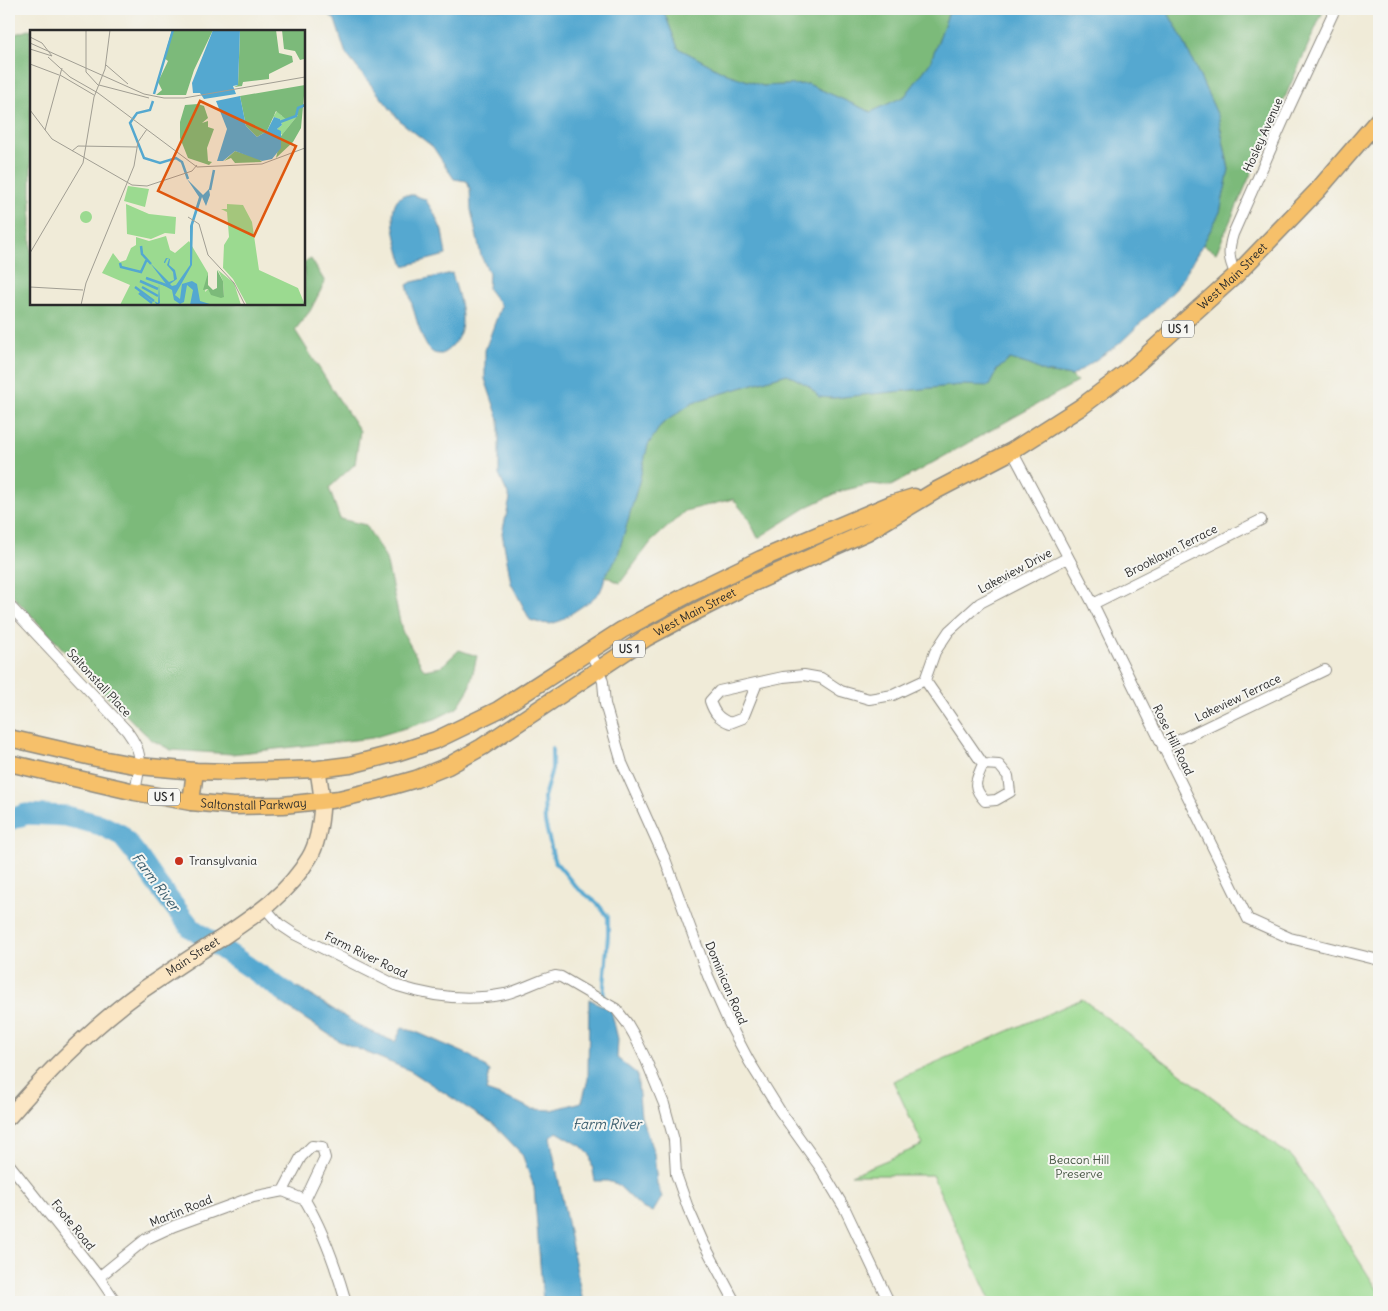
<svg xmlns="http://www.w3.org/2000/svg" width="1388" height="1311" viewBox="0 0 1388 1311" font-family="Delius,sans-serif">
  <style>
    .green { fill: #9bda90; stroke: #63825e }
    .forest { fill: #7cba7a; stroke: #547252 }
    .water { fill: #54a8d0; stroke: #406a7e }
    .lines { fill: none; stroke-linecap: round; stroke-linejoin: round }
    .stream { stroke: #54a8d0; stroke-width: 4 }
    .river { stroke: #54a8d0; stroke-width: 21 }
    .minor-casing { stroke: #8e8b82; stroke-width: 12 }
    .secondary-casing { stroke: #8e8b82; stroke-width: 18 }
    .primary-casing { stroke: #8e8b82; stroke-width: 19 }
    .minor { stroke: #fff; stroke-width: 10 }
    .secondary { stroke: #fbe6c4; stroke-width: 15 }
    .primary { stroke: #f6c06b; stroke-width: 16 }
    .poi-dot { fill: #c8321e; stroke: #f6f6f2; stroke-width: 2 }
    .labels { text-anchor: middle; stroke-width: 4; stroke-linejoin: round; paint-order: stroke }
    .shield { fill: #f6f6f2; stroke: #686867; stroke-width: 1 }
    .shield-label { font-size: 11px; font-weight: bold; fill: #2b2b2b }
    .street-label { font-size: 12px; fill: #2b2b2b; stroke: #f6f6f2 }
    .poi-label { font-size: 12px; fill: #2b2b2b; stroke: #f6f6f2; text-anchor: start }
    .park-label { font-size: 12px; fill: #475744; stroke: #f6f6f2 }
    .water-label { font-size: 14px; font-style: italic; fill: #3b5d6d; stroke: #f6f6f2 }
    .inset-river { fill: none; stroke: #54a8d0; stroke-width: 2.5 }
    .inset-road { fill: none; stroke: #a19e93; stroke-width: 1 }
    .view { fill: #df570e; fill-opacity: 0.15; stroke: #df570e; stroke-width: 2.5 }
    .inset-edge { fill: none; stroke: #2b2b2b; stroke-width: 2.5 }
  </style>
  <rect width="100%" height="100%" fill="#f6f6f2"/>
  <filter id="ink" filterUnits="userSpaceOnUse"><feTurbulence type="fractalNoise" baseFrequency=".02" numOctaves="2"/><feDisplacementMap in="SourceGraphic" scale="10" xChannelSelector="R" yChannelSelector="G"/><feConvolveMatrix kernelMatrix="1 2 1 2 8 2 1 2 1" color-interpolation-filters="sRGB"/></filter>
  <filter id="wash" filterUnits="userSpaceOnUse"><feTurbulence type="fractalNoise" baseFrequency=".0096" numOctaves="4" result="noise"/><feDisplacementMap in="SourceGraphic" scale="20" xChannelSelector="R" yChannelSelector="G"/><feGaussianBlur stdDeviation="1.12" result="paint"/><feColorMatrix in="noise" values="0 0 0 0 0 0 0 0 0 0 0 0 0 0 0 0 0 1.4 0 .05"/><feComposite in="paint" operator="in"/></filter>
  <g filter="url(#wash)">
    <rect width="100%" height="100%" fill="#f0ebd8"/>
    <path class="green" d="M1082,999L1294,1159L1379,1292V1302H991L932,1175H851L923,1145L893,1081Z"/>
    <path class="forest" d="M663,9H950L930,63L905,96L871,112L808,84L763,86L727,74L678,48Z
      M1166,9H1324L1216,253L1203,244L1220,212L1229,169L1218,116L1183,40Z
      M35,28L46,31H31V304H304V262L311,259L325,282L310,311L295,330L338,398L360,431L355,464L329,488L340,519L366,525L386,559L402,631L424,670L441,667L459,650L477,656L469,689L457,708L435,719L372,738L232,754L171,750L152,740L138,727L109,698L9,592V36Z
      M1010,359L1030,365L1044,372L1072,376L1077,382L891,486L871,484L841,491L809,506L758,538L747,516L733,499L685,511L651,542L620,583L605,576L617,557L639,482L648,444L661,425L693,402L787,374L809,386L819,397L833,398L961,385H989L997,370Z"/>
    <path class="water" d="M323,9H663L678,48L727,74L763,86L808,84L871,112L905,96L930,63L950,9H1166L1183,40L1218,116L1229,170L1220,212L1203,244L1176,289L1119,344L1072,376L1044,372L1030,365L1010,359L997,370L989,386L961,385L833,398L819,397L809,386L787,374L693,402L661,425L648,445L639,482L617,558L605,576L603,585L600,592L590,601L560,621L550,624L540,623L530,620L511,583L502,533L510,499L499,475V420L485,379V350L501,306L488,289L489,273L481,256L471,210L470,190L467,181L454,179L433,147L401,122L346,54L335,20Z
      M403,195H413L425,199L434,213L442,231L446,255L404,266C399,252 387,213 397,200C398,198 401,197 403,195Z
      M452,273C460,303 474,334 442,354C438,354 434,354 431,351C421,344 411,299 407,285L412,282Z
      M298,987L361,1027L395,1042L402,1028L416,1032L469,1055L490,1071L486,1091L517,1102L531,1109L552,1110L582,1102L588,1079L589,999L611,1010L618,1039L617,1058L637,1074L641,1117L654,1153L657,1184L662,1197L653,1212L642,1208L617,1184L607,1181H595L590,1155L581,1146L557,1132L550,1137L583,1302H543L534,1187L522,1154L495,1126L411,1071L339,1041L279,1002Z"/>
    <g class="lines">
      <path class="stream" d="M552,748V769L544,797L545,822L554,860L576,887L597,903L608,917V935L603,999"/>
      <path class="river" d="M9,820L26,814L66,816L101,825L121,835L137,855L157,884L191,928L288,994"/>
    </g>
  </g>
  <g filter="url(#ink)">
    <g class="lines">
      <g class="minor-casing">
        <path id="minor" d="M1236,275C1228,259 1228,250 1233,234L1288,110L1335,9
          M1012,451L1093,604L1248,919L1290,938L1379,960
          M1093,604L1261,520
          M9,605L127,731C145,756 140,763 135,792
          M589,651L599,669L603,682L605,704L622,763L665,859L708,976L729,1023L749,1061L780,1111L820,1167L833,1189L845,1209L889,1302
          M757,683L743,718L730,723C718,718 714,713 710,701L719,691L783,677L804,675L821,678L841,691L869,699L893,695L925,680
          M1163,748L1325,670
          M983,764C976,781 971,786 985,801L996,800L1010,792L1008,776L999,765L983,764L925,680L935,652L949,631L980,603L1067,558
          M265,908L279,924L294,934L398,986C432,997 470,1001 505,994C522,990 538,980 555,976L561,977L616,1009L627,1023L634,1035L646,1060L664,1104L674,1140L676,1174L688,1208L703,1242L735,1302
          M9,1164L99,1277L116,1302
          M305,1200C324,1232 336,1267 346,1302
          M99,1277L146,1239L174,1226L253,1197L283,1191L305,1200L325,1158L322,1147L312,1146L301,1157L283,1191"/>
      </g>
      <g class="secondary-casing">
        <g id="secondary">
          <path id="s1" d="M9,1117C49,1070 93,1026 144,989C169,972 194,955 220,939C254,916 287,895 309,858C318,844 321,820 322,803C322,792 319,780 318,769"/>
        </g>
      </g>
      <g class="primary-casing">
        <g id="primary">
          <path d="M9,738L96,758L139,766L195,771L232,772L318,769L350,765L396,753L436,740L498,710L622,630L691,593L761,559L891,504L914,497"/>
          <path id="s2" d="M9,763L135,792L191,802L233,806L283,805L339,799L381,789L416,779L448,766L482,747L646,638L695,612L742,588L867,532L937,490L1012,451L1081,407L1130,370L1236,275L1317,191L1379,119"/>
          <path d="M191,802L195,771"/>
        </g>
      </g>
      <use href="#minor" class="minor"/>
      <use href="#secondary" class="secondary"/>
      <use href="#primary" class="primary"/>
    </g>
  </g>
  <circle class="poi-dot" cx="179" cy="861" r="5"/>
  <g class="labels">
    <g class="shield">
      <rect x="1162" y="320.5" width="32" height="17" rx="4"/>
      <rect x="613" y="640.5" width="32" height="17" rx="4"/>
      <rect x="148" y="788.5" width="32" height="17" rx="4"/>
    </g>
    <g class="shield-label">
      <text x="1178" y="333">US 1</text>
      <text x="629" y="653">US 1</text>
      <text x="164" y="801">US 1</text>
    </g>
    <g class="street-label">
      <text transform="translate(1263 135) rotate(-66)" y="4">Hosley Avenue</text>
      <text dy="4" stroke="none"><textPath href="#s2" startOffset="1378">West Main Street</textPath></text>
      <text transform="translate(1171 551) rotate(-27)" y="4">Brooklawn Terrace</text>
      <text transform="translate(1015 571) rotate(-28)" y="4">Lakeview Drive</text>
      <text dy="4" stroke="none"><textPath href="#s2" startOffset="740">West Main Street</textPath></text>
      <text transform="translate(99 683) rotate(47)" y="4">Saltonstall Place</text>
      <text transform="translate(1238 698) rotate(-26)" y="4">Lakeview Terrace</text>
      <text transform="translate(1173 740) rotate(64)" y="4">Rose Hill Road</text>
      <text dy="4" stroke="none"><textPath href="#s2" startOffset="249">Saltonstall Parkway</textPath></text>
      <text transform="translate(366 955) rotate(26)" y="4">Farm River Road</text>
      <text dy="4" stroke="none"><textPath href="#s1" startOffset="245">Main Street</textPath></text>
      <text transform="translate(726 983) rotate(67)" y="4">Dominican Road</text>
      <text transform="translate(181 1211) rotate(-22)" y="4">Martin Road</text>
      <text transform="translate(73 1225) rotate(51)" y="4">Foote Road</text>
    </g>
    <g class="poi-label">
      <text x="189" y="865">Transylvania</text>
    </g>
    <g class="park-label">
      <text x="1079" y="1164">Beacon Hill<tspan x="1079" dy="14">Preserve</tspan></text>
    </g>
    <g class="water-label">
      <text transform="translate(156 882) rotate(53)" y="5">Farm River</text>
      <text x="607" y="1129">Farm River</text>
    </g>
  </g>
  <g transform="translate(30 30)">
    <rect width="275" height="275" fill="#f0ebd8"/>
    <path d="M247,81L252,86L268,85L252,105L247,99L252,95L250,89L243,87L241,90ZM98,156L119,159L115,177L94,171ZM96,174L119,184L146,187L145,204L135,203L121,209L97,204ZM197,174L213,175L222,192L229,240L268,258L275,275H217L203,249L193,238L194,215L199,207L197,182L191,179H197ZM50 187a6 6 0 1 1 12 0a6 6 0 1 1-12 0ZM136,206L140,220L145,223L159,211L178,243L175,262L178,259L194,267L193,251L188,240L204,253L211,275H90L100,255L72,243L83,223L90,232L96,230L101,218L106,215V207L119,211Z" fill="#9bda90"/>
    <path d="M142,0H183L164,40L156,65H126L132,60L128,52L138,31L134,28ZM210,0H246L249,23L262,26L263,32L239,44V49L213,52L212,56L204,57L208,55ZM252,0H275L274,29L270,30L265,21L254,19ZM275,55L271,98L263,112L246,128L251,106L268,85L257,90L246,81L237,101L227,107L216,96L210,66ZM168,74L174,76L178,88L172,93L178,91V97L184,99L177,118L178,131L182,132L179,135L158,128L150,108V92L155,75ZM205,121L228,128L232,132L205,133L201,128L194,131ZM187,240L193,251L194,267L191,268L181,265L178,259L173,260L178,243V255L183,260L187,258Z" fill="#7cba7a"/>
    <path d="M183,0H210L208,55L203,56L206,64L174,69L170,63H163L162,53ZM210,66L216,96L227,107L237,101L244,87L250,89L252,95L247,99L251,101V118L242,129L232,131L205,121L193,131H187L197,99L186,71ZM157,149L173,165L179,159L180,165L176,176L172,167L163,195L162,235L145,265L150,269L152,254L162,251L167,254L170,271L183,275H160L163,260L157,255L154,272L150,274L144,270L142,260L129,253L130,273L127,275L124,271L128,273L129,253L136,254L120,233L139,252L144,250L143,242L137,235L139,229H137L135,233H134V232L136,228L140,229L139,235L145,240L147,249L140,254L142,256L146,255L160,235V196L169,167Z" fill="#54a8d0"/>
    <path class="inset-river" d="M124,64L143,0M123,71L120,80L107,83L100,93L114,128L130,133L146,128L152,132L158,149M250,92L266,86L268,78L275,75M180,160L184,140M111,216L112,224L121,234M90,233L91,237L111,242L117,229M116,248L136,255M110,251L128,259M105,257L124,271M112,257L128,266M109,263L122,273"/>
    <path class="inset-road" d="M56,0V42L68,55M0,7L12,13L22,26L0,19M0,13L114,64L134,68H154L275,47M18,27L40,47L68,63L167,137L232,134L275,118M0,34L29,45M76,35L98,54M32,38L30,45L64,65M69,55L119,68M0,80L22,109L102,155L117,156L162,141L167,135M15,100L30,45M42,121L48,116L107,117M158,187L169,194L178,225L204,253L215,275M0,223L53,133L64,67L75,39L80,0M0,257L53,260M51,275L56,253L104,136L108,112L117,99"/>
    <path class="view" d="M170,71L266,116L224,206L128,161Z"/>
    <rect width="275" height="275" class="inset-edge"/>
  </g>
  <rect width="1388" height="1311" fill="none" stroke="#f6f6f2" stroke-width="30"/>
</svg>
